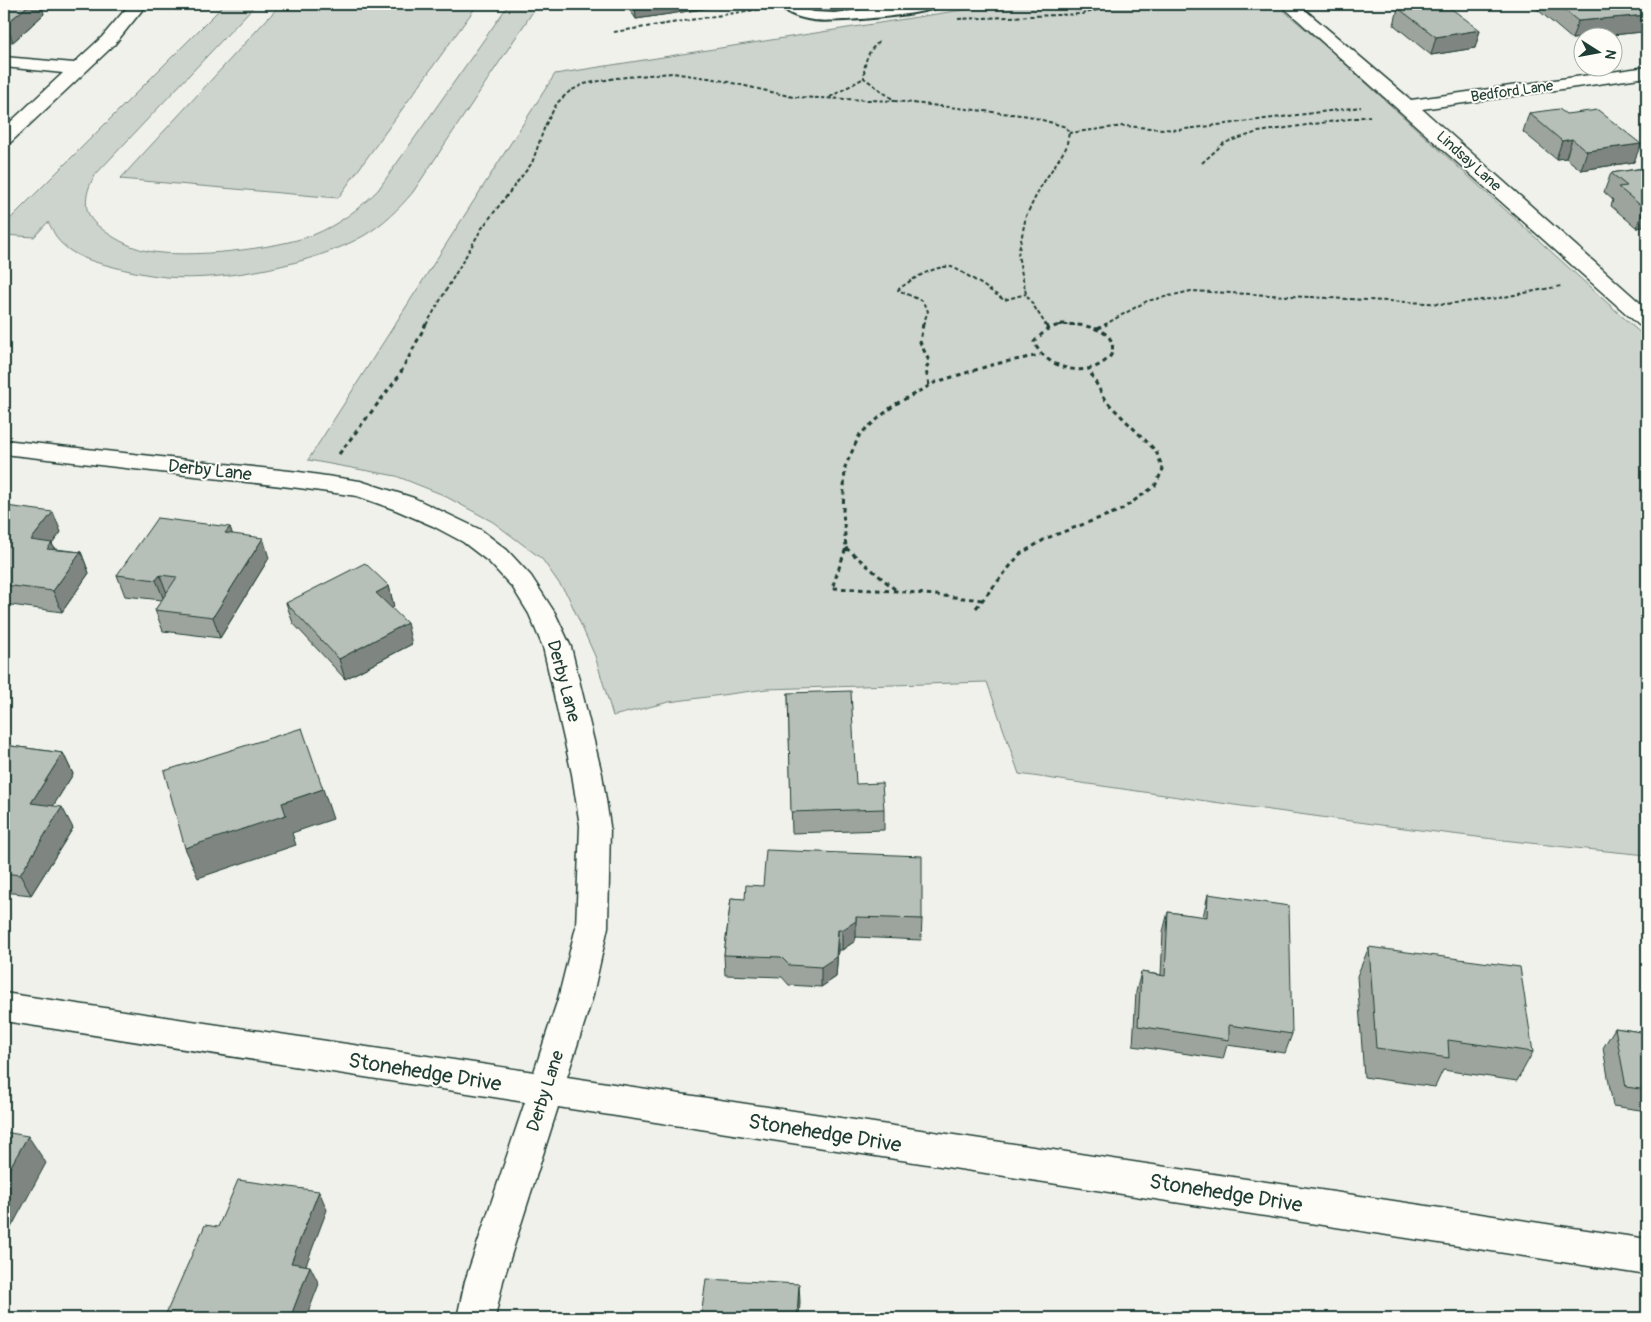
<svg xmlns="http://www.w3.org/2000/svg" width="1651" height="1322" viewBox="0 0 1651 1322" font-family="Pangolin,sans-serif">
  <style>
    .green { fill: #cdd3cd; stroke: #768880 }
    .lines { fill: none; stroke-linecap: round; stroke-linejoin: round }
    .lane-casing { stroke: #1f3d34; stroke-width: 4 }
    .street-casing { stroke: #1f3d34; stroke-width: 3 }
    .path-far1 { stroke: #1f3d34; stroke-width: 2; stroke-dasharray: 4 2.5; stroke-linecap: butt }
    .path { stroke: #1f3d34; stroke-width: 3; stroke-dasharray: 4.5 4; stroke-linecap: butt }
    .lane { fill: #fdfcf7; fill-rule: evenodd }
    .street { fill: #fdfcf7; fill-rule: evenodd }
    .wall { fill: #9da49e; stroke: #1f3d34 }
    .shaded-wall { fill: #7f8681; stroke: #1f3d34 }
    .building { fill: #b6bfb8; stroke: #1f3d34 }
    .labels { text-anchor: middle; stroke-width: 4; stroke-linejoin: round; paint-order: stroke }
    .far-street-label { font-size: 15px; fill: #1f3d34; stroke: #fdfcf7 }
    .street-label { font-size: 18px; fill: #1f3d34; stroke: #fdfcf7 }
    .near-street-label { font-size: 21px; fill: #1f3d34; stroke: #fdfcf7 }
  </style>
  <rect width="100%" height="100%" fill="#f0f1eb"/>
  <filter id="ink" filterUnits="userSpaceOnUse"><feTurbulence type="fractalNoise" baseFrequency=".02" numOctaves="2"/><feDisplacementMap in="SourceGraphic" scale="10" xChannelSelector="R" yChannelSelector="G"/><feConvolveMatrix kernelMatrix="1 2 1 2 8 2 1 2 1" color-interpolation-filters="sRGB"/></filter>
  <g filter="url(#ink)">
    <path class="green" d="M225,4H256L96,174C85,190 81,212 97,225C111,237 129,247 147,251C187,259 275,249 313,235C338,225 359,209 378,190L509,4H538L413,192C399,209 383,224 365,235C316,264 222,282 166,277C147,275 128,271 110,266C93,262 74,256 62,244C56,239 52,228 48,222L34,237L4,235V225Z
      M281,4H478L338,198L120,179Z
      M1000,4H1276L1331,51L1647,339V855C1437,836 1228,804 1019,774L987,682L767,689L669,702L613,716L595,656L568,596L542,559L493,522L441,494L396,476L308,460L555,74Z"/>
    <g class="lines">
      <g class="lane-casing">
        <path id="lane" d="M779,4H794L802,9L814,12L834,13L913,4H943C934,15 830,23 813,20C801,18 787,15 779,4Z"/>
      </g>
      <g class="street-casing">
        <path id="street" d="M130,4H147L114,45L11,142L4,144V128L63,73L4,67V57L74,63L102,37Z
          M1280,4H1298L1411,100L1647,67V77L1422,109L1647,309V326L1639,325Z
          M4,440L299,472L360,481L414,498L481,530L507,550L531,576L555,613L571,647L602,774L610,826L608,927L592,999L567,1077L1647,1239V1275L558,1107L503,1281L495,1318H457L465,1281L525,1102L4,1021V993L534,1072L558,999L576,927L580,826L572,774L543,647L529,614L513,588L489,562L463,542L433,526L396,510L357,496L299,488L4,454Z"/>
      </g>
      <path class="path-far1" d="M958,19L1082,14L1119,4
        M614,32L760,9
        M879,42C867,51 864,63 864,78L895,101L1029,116L1066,127L1069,133L1066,148L1040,188L1026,216L1018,255L1026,294L1046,325
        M830,97L864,78
        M1069,133L1123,126L1178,130L1361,107
        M1202,163L1224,143L1258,132L1370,116
        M426,325L482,228L532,163L545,126L557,103L570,91L584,84L616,78L672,73L715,79L793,97L895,101
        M923,325L928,311L922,301L898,290C908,281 937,264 951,267C960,269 994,293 1004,300L1026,294
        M1058,325H1079
        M1104,325L1147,301L1191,291L1446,304L1499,298L1561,286"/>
      <path class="path" d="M923,324L920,342L929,361L926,370L929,385
        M1045,324L1048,328
        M1061,324C1078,324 1121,327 1111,355C1091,381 1046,370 1034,342L1046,330Z
        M1097,329L1107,324
        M339,454L399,376L426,324
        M846,548L897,591
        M982,600L897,591L832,588L846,548L843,511L845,467L860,434L894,405L936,382L995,364L1040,355
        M976,608L1020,554L1047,538L1121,510L1155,486L1163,469L1156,451L1105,400L1088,368"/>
      <use href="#lane" class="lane"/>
      <use href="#street" class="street"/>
    </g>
    <path class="wall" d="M4,4H41L44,14L13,42L4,41Z
      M626,4H735L636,19Z
      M1531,4H1634L1642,32L1572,39Z
      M1398,8L1480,30L1475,48L1431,55L1394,25Z
      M1529,113L1566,114L1634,162L1581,170L1566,158L1556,159L1523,132Z
      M1647,166V226L1637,228L1611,206L1613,200L1604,192L1611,173L1643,168V167Z
      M4,509L61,532L52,544L55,549L81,552L89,573L62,612L4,604Z
      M230,527L232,534L269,558L220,638L163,631L155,610L162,600L125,596L117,575Z
      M389,586L394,607L391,608L412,644L345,679L293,623L286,603Z
      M788,693L856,784L884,809V830L792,833Z
      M4,745L63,753L73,774L53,806L73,828L31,895L4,892Z
      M1208,894L1292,1034L1285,1053L1227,1045L1223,1059L1133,1046L1136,992L1141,972L1161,975L1163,932L1168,912L1203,917Z
      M731,898L922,919L921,940L856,937L855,941L842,950H838L836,977L821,987L789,985L782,977L725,975L724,955Z
      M1369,947L1533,1052L1517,1081L1443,1070L1435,1087L1364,1077L1357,976Z
      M1615,1028L1647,1033V1111L1613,1106L1603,1048Z"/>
    <path class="shaded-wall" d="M30,4H41L44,14L13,42L6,24Z
      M635,4H735L636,19Z
      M1647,15V17L1642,32L1572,39L1578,21Z
      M1480,30L1475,48L1431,55L1436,37Z
      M1572,139L1566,158L1556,159L1562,141Z
      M1641,144L1634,162L1581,170L1587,151Z
      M1644,208H1647V226L1637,228Z
      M53,512L61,532L52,544L61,563L31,540Z
      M230,527L237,547L225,533Z
      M263,538L269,558L220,638L213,617Z
      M81,552L89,573L62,612L53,591Z
      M160,575L168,596L164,600L156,580Z
      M389,586L394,607L381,614L376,593Z
      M407,623L412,644L345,679L339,659Z
      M63,753L73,774L42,824L31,803Z
      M323,789L333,819L292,833L296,845L198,878L185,848L282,803Z
      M62,807L73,828L31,895L20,875Z
      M856,917V937L855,941L842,950V930Z
      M838,930V950L836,977L821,987V967Z
      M28,1136L46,1163L5,1239L4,1238V1178Z
      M319,1191L327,1210L300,1281L291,1263Z
      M310,1266L319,1284L306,1318H290Z
      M799,1284L800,1302L799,1318H797Z"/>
    <path class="building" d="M4,4H30L6,24H4Z
      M1425,4H1445L1480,30L1436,37L1398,8Z
      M1557,4H1634L1647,14V15L1578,21Z
      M1559,109L1566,114L1598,110L1641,144L1587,151L1572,139L1562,141L1529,113Z
      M1647,166V208H1644L1618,187L1627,186L1611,173L1645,168L1643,167Z
      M6,506L53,512L31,540L52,543L47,549L81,552L53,591L4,585V509Z
      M157,518L230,527L225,533L263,538L213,617L155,610L177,577L160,575L156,580L117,575Z
      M365,563L389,586L376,593L407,623L339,659L286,603Z
      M851,691L856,784L882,783L884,809L791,812L788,693Z
      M302,728L323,789L282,803L286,815L185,848L164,771Z
      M4,745L63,753L31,803L62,807L20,875L4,873Z
      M766,850L922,856V919L856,917V921L842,930H838L836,957L821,967L789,965L781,957L724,955L731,898L745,899L746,885L763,886Z
      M1208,894L1289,906L1292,1034L1229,1025V1040L1138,1026L1141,972L1165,976L1168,912L1207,917Z
      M1369,947L1520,967L1533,1052L1448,1040L1449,1058L1376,1048Z
      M1615,1028L1647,1033V1090L1626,1087Z
      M4,1132L28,1136L4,1178Z
      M238,1180L319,1191L291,1263L310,1266L290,1318H164L205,1225L218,1227Z
      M706,1279L799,1284L797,1318H689V1316L701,1317Z"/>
  </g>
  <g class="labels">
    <g class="far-street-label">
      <text transform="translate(1512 91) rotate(-8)" y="5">Bedford Lane</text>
      <text transform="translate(1469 161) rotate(42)" y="5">Lindsay Lane</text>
    </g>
    <g class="street-label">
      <text transform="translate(210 470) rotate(6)" y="6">Derby Lane</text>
      <text transform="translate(564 681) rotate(75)" y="6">Derby Lane</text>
      <text transform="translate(545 1091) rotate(-72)" y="6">Derby Lane</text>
    </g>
    <g class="near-street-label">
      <text transform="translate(425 1072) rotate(9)" y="7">Stonehedge Drive</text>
      <text transform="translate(825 1133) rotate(9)" y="7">Stonehedge Drive</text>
      <text transform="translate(1226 1193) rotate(9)" y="7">Stonehedge Drive</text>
    </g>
  </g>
  <rect width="1651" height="1322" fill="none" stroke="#fdfcf7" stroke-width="20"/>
  <rect x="10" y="10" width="1631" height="1302" fill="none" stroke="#1f3d34" stroke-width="2" filter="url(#ink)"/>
  <g transform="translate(1598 52) rotate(101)"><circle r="24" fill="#fdfcf7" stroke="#a4b0a9"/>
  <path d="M0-4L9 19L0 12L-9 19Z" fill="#1f3d34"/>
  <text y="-8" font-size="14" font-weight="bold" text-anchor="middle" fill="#1f3d34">N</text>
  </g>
</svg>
